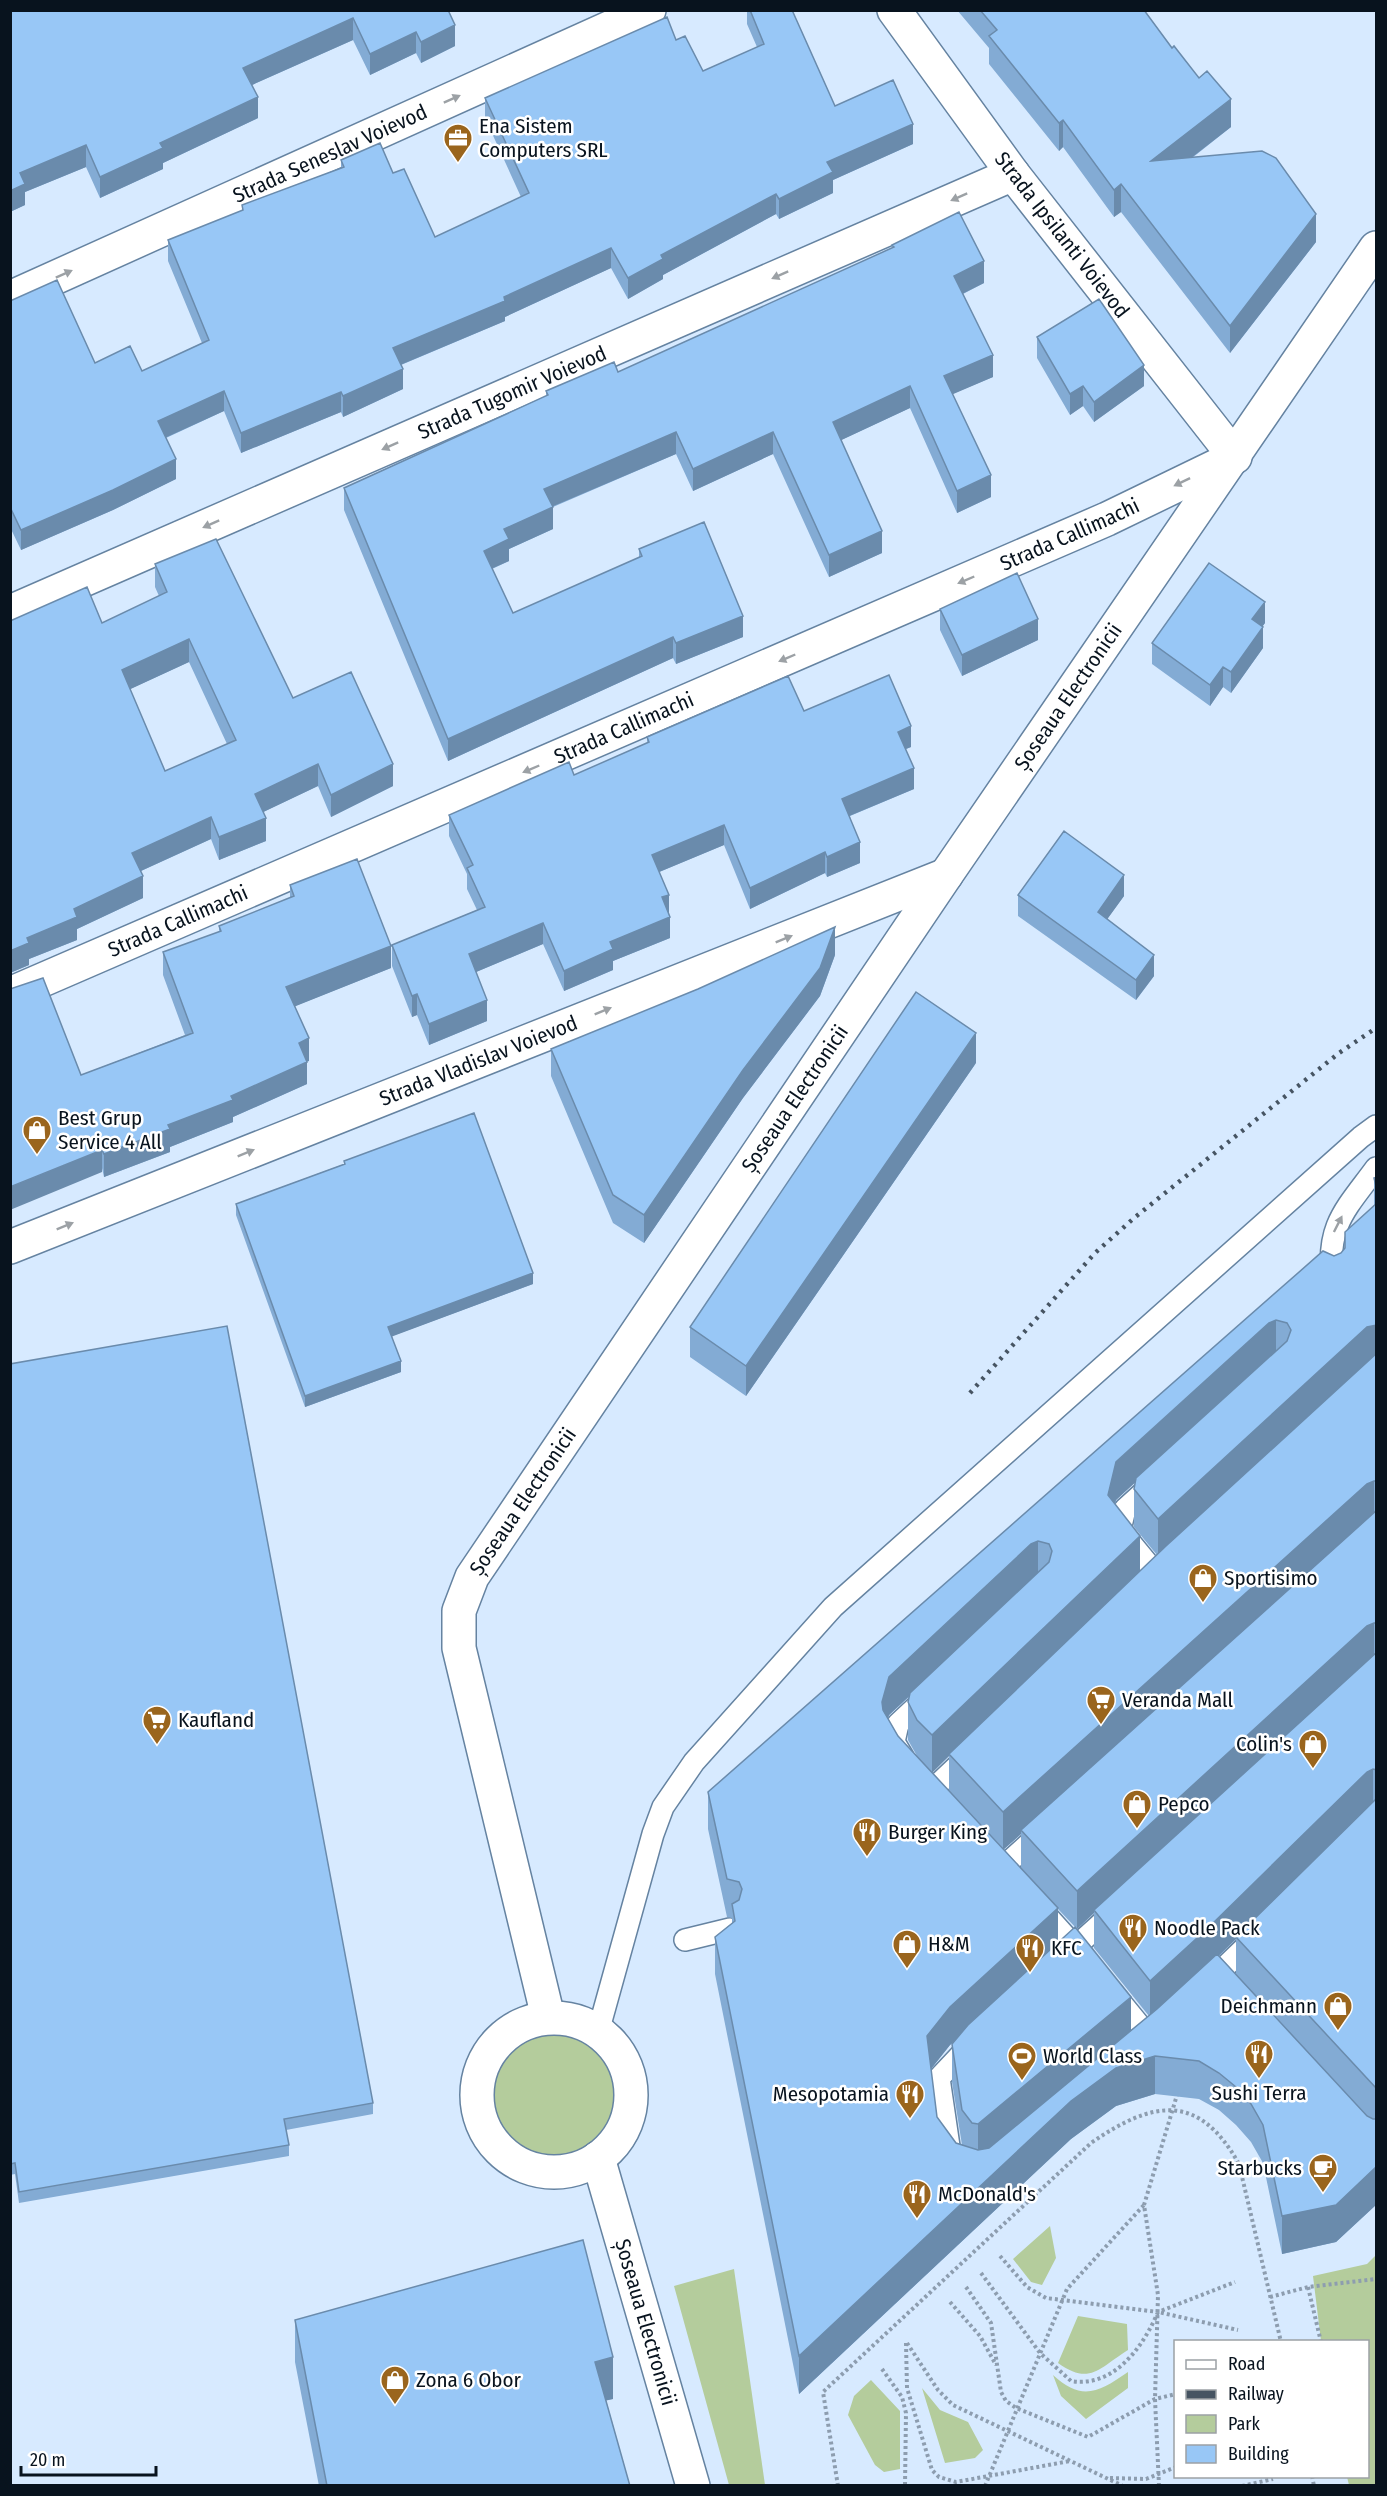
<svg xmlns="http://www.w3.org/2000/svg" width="1387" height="2496" viewBox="0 0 1387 2496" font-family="'Fira Sans Condensed',sans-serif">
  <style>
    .green { fill: #b4cc9c }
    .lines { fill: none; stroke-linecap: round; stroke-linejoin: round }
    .lane-casing { stroke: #6583a1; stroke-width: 24 }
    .street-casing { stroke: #6583a1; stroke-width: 36 }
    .secondary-casing { stroke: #6583a1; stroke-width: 36 }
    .path { stroke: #8d9daf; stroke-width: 4; stroke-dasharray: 3 3; stroke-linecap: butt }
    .lane { stroke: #fff; stroke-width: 21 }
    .street { stroke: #fff; stroke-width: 33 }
    .secondary { stroke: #fff; stroke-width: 33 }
    .rail { stroke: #465462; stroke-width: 4.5; stroke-dasharray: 3 6; stroke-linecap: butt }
    .wall { fill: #83abd4; fill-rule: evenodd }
    .shaded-wall { fill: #6a8bac }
    .building { fill: #98c7f6; stroke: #6a8bac; stroke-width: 1.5; fill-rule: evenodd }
    .oneway { fill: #9ca1a5 }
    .labels { text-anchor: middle; stroke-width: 5; stroke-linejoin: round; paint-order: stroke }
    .poi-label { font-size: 21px; fill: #08131e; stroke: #fff; text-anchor: start }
    .street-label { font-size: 21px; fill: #08131e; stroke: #fff }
  </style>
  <rect width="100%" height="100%" fill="#d7eaff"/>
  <path class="green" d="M477 2095a77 77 0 1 1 154 0a77 77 0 1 1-154 0Z
    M1050,2226L1056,2258L1042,2285L1031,2282L1013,2259Z
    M1376,2255V2484L1349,2485L1347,2477L1368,2476V2342L1321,2341L1313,2276L1367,2264Z
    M734,2269L765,2485H729L674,2286Z
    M1078,2316L1127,2324L1128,2350C1099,2368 1090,2386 1058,2363Z
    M1128,2372V2388L1086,2419L1061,2396L1053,2375C1082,2402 1099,2392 1128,2372Z
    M871,2380L900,2411V2469L884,2472L875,2465L848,2415L854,2396Z
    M922,2388L940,2410L968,2422L983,2450L975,2458L945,2463Z"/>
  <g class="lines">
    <g class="lane-casing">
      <path id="lane" d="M1333,1281C1325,1226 1346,1209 1376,1168
        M1155,1482L1125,1509L1120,1530L1157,1575
        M903,1757L894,1742L898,1724L928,1696
        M931,1791L970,1754
        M1002,1868L1042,1832
        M1039,1907L1084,1957
        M685,1940L730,1929
        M1064,1957L1114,1912
        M1207,1984L1256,1937
        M1113,1993L1149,2037
        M598,2032L653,1834L663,1807L694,1762L833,1607L1361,1137L1376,1126
        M954,2158L950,2153L939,2078L973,2042"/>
    </g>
    <g class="street-casing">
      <g id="street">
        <path id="s1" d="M10,298L649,10"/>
        <path id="s2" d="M10,612L1013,174"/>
        <path id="s3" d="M10,994L1107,519L1235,457L1013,174L894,10"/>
        <path id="s4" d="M10,1247L946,875"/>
      </g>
    </g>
    <g class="secondary-casing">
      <g id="secondary">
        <path id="s5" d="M548,2017L459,1648V1611L472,1577L946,875L1376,248"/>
        <circle cx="554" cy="2095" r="77"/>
        <path id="s6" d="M598,2158L693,2486"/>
      </g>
    </g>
    <path class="path" d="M1000,2256L1027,2287L1046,2298L1158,2312L1235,2282
      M981,2273L1040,2353L1071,2381C1114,2388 1143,2347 1158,2312L1238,2330
      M966,2287L991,2323L1001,2392L1006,2401L1016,2408L1088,2437L1155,2399L1176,2394
      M1308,2287L1321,2342
      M1270,2297L1308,2287L1376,2279
      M950,2302L980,2336L996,2365
      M906,2343L907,2388L932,2470L939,2477L956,2482L1070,2461
      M907,2343L938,2390L953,2405L1123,2486
      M882,2369L902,2397L906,2413L905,2486
      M1312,2476L1314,2486
      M1110,2478L1146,2479L1176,2467
      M838,2486L823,2392L1091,2143C1152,2101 1198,2091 1239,2164L1281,2342
      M985,2486L1067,2289L1144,2205
      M1159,2486L1155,2399L1158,2295L1144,2205L1177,2095
      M1242,2486L1273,2479"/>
    <use href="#lane" class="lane"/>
    <use href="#street" class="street"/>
    <use href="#secondary" class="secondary"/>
    <path class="rail" d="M970,1393L1095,1253L1134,1218L1339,1053L1376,1028"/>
  </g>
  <path class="wall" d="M10,10H448L455,46L421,63L416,53L370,75L353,40L252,85L258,118L163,163V169L100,198L86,167L25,192V205L10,212Z
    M747,10H792L835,106L913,144L833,180V193L779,219L776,214L663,275V279L628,299L611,268L505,317V321L401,365L403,389L343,417L341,412L241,453L224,411L166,438L176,479L113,510L21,550L10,527V301L95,363L142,371L202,343L168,261V240L242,211V205L341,168V160L393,173L435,237L521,197L485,118V98L676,40L703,71L757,47L747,24Z
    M957,10H1144L1231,127L1192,158L1316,242L1230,353L1121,212L1114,217L1063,147L1059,151L989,64V48Z
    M892,245L984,283L963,294L993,377L952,394L991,497L957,513L910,408L841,440L882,553L829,577L773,454L693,491L676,454L553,507V529L509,549V561L492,569L513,613L639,558V549L743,637L676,664L673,658L448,761L344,510V488L546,396V391L618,372L892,248Z
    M1037,337L1144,386L1094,422L1083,406L1070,415L1037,358Z
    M155,564L293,698L393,786L331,817L318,786L263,812L266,841L219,860L211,839L141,871L143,898L77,929V940L29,959V965L10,973V621L102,623L159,596L155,587ZM189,662L227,744L165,771L130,689Z
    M940,609L1038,640L962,676L940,630Z
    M1265,623L1262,627L1263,648L1231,693L1223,687L1210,706L1152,664V643Z
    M804,711L911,747L906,749L914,789L850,816L860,863L827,877L825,873L750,909L724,845L659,872L669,913L670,938L613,961V970L564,991L543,944L476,972L487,1021L429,1045L417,1015L412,1017L392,966V945L477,910L467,889V874L449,836V815L574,775L647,743V737Z
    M290,885L391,968L295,1006L309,1061H307V1084L233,1117V1122L170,1147V1152L104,1177L81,1075L185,1035L163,975V952L219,932V926L290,898Z
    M1018,895L1124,896L1107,919L1154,976L1136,1000L1018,916Z
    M835,955L820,996L743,1098L644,1243L613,1223L551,1076V1049Z
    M976,1063L746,1396L690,1357V1327Z
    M344,1161L533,1284L392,1336L401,1372L305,1407L236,1215V1204L344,1164Z
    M1377,1177V2204L1336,2242L1282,2254L1263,2163L1251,2142L1236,2125L1219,2110L1199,2099L1155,2094L1116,2106L1071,2139L799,2394L715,1974V1937L732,1923V1918L727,1917L708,1829V1792L1334,1256L1341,1253L1374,1205V1178ZM1135,1482L1134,1489V1527L1157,1555L1140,1571L1115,1505L1116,1500ZM909,1697L908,1702V1740L917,1756L898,1736L888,1719L889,1715ZM949,1756V1791L932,1772ZM1021,1834V1868L1004,1849ZM1058,1909L1077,1929L1094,1913V1948L1149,2016L1131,2030L1058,1943ZM1236,1939V1974L1219,1956ZM957,2039L952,2044V2082L962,2145L956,2143L937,2117L931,2069L950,2045Z
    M10,1364L373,2103V2114L286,2130L289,2145V2156L19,2203L15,2174L10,2175Z
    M295,2320L613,2399L606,2400L630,2486H319L295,2362Z"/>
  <path class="shaded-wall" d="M353,18V40L243,89V68Z
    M455,25V46L421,63V42Z
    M416,32V53L370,75V54Z
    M258,97V118L163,163V169L100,198V177L160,143Z
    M1231,99V127L1151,189V161Z
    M1063,120V147L1059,151V123Z
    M913,124V144L833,180V193L779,219V199L827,162Z
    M86,145V167L25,192V205L10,212V191L20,173Z
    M1121,184V212L1114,217V190Z
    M776,194V214L663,275V279L628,299V278L661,255Z
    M1316,214V242L1230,353V326Z
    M611,248V268L505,317V321L393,368V348Z
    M984,261V283L954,298V276Z
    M993,355V377L944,398V376Z
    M1144,365V386L1094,422V402Z
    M403,369V389L343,417V396Z
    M910,386V408L833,444V422Z
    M1083,386V406L1070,415V394Z
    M224,391V411L158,441V421Z
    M341,392V412L241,453V433Z
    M676,432V454L544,510V489Z
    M773,432V454L693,491V469Z
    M176,459V479L113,510L21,550V530Z
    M991,475V497L957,513V491Z
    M553,507V529L509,549V561L484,572V551L504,529Z
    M882,531V553L829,577V555Z
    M1265,602V623L1252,640V619Z
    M743,616V637L676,664V643Z
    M1038,619V640L962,676V655Z
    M1263,627V648L1231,693V672Z
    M673,637V658L448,761V739Z
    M189,639V662L122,693V670Z
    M1223,667V687L1210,706V685Z
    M911,726V747L898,752V732Z
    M318,764V786L255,816V794Z
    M393,764V786L331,817V795Z
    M914,768V789L842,819V799Z
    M211,817V839L132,875V853Z
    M266,818V841L219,860V837Z
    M724,825V845L652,875V855Z
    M860,842V863L827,877V857Z
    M825,852V873L750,909V888Z
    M1124,875V896L1098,932V912Z
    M143,876V898L77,929V940L29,959V965L10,973V951L27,938L74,909Z
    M669,895V916L662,897Z
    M670,917V938L613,961V970L564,991V971L610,942Z
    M543,923V944L469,975V954Z
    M835,927V955L820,996L743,1098L644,1243V1215Z
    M391,946V968L286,1010V987Z
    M1154,955V976L1136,1000V980Z
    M417,994V1015L412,1017V996Z
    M487,1000V1021L429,1045V1024Z
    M976,1033V1063L746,1396V1366Z
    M309,1038V1061L299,1065V1043Z
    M307,1062V1084L233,1117V1122L170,1147V1152L104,1177V1154L231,1096Z
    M102,1150V1172L10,1210V1187Z
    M533,1273V1284L388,1338V1327Z
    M1276,1320V1357L1269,1361L1116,1500L1108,1533V1495L1116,1462L1269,1323Z
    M1377,1325V1362L1158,1557V1519L1367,1327Z
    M401,1361V1372L305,1407V1396Z
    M1374,1481V1518L1021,1830V1834L1003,1850V1812L1367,1484Z
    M1140,1536V1574L949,1754V1756L932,1773V1735Z
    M1038,1541V1579L1031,1582L889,1715L882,1740V1702L889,1677L1031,1544Z
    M1374,1623V1660L1094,1910V1913L1077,1929V1891L1367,1626Z
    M1373,1769V1807L1236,1937V1939L1209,1965L1150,2018V1981L1367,1772Z
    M1058,1908V1946L950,2045L927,2074V2036L950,2007Z
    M1131,1997V2035L978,2162V2124Z
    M1155,2056V2094L1116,2106L1071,2139L799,2394V2356L1071,2101L1116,2068Z
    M1377,2166V2204L1336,2242L1282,2254V2216Z
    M613,2357V2399L595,2403V2362Z"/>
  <path class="building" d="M10,10H448L455,25L421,42L416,32L370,54L353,18L243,68L258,97L160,143L163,148L100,177L86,145L20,173L25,184L10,191Z
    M750,10H792L835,106L893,80L913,124L827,162L833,172L779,199L776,194L661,255L663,259L628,278L611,248L504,297L505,301L393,348L403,369L343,396L341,392L241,433L224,391L158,421L176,459L113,490L21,530L10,507V301L57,280L95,363L130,346L142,371L209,340L168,240L243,210L242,205L344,167L341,160L380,143L393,173L404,169L435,237L529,193L485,98L667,17L676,40L685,36L703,71L764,44Z
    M980,10H1144L1172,48L1174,46L1199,78L1207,71L1231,99L1151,161L1262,151L1276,158L1316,214L1230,326L1121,184L1114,190L1063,120L1059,123L989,36L997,30Z
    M959,212L984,261L954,276L993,355L944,376L991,475L957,491L910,386L833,422L882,531L829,555L773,432L693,469L676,432L544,489L553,507L504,529L509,539L484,551L513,613L642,556L639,549L704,522L743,616L676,643L673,637L448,739L344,488L548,395L546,391L614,362L618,372L894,247L892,245Z
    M1099,299L1144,365L1094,402L1083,386L1070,394L1037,337Z
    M216,539L293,698L351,672L393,764L331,795L318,764L255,794L266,818L219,837L211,817L132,853L143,876L74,909L77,917L27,938L29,943L10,951V621L87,587L102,623L167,592L155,564ZM189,639L236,740L165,771L122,670Z
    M1209,563L1265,602L1252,619L1263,627L1231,672L1223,667L1210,685L1152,643Z
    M1017,573L1038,619L962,655L940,609Z
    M889,675L911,726L898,732L914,768L842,799L860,842L827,857L825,852L750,888L724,825L652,855L669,895L662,897L670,917L610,942L613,949L564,971L543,923L469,954L487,1000L429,1024L417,994L412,996L392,945L485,907L467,868L473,865L449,815L569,762L574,775L649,742L647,737L788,676L804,711Z
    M1064,831L1124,875L1098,912L1154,955L1136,980L1018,895Z
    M357,859L391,946L286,987L309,1038L299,1043L307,1062L231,1096L233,1100L168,1125L170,1129L104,1154L102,1150L10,1187V989L43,978L81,1075L193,1033L163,952L221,931L219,926L294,896L290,885Z
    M835,927L820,968L743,1070L644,1215L613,1195L551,1049L698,989Z
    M916,992L976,1033L746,1366L690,1327Z
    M474,1113L533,1273L388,1327L401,1361L305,1396L236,1204L345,1164L344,1161Z
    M1377,1177V1190L1374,1178Z
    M1377,1203V1325L1367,1327L1158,1519L1134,1489L1136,1478L1287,1341L1291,1330L1287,1323L1276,1320L1269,1323L1116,1462L1108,1495L1140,1536L932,1735L917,1720L908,1702L910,1693L1049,1562L1052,1551L1049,1544L1038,1541L1031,1544L889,1677L882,1702L883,1710L898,1736L1058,1908L950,2007L927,2036L937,2117L956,2143L978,2150L989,2148L1157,2009L1217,1954L1367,2116L1373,2119H1377V2166L1336,2205L1282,2216L1263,2125L1251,2104L1236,2087L1219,2073L1199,2061L1155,2056L1116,2068L1071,2101L799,2356L715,1937L735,1921L732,1904L739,1900L742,1889L739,1882L727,1879L708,1792L1323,1251L1334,1256L1341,1253L1345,1248V1232Z
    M227,1326L373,2103L284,2119L289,2145L19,2192L15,2163L10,2164V1364Z
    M1377,1353V1481H1374L1367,1484L1003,1812L949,1754L1166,1546Z
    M1377,1510V1623H1374L1367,1626L1077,1891L1021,1830Z
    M1377,1652V1770L1373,1769L1367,1772L1209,1927L1150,1981L1094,1910Z
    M1377,1798V2089L1236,1937Z
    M1075,1927L1131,1997L978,2124L972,2123L962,2110L952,2044L968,2025Z
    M583,2240L613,2357L595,2362L630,2486H327L295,2320Z"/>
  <defs><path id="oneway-solid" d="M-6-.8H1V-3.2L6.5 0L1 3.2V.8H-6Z" transform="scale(1.5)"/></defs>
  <g class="oneway">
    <use href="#oneway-solid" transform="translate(452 99) rotate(-24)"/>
    <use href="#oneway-solid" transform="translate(959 197) rotate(156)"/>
    <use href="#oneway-solid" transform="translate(64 274) rotate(-24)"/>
    <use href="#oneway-solid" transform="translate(780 275) rotate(156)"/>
    <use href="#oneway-solid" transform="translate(390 446) rotate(156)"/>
    <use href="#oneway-solid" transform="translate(1182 482) rotate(154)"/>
    <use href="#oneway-solid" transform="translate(211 524) rotate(156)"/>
    <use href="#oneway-solid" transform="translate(966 580) rotate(157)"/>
    <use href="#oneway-solid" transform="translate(787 658) rotate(157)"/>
    <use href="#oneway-solid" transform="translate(531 769) rotate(157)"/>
    <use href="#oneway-solid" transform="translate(784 939) rotate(-22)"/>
    <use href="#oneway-solid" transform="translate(603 1011) rotate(-22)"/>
    <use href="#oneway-solid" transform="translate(246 1153) rotate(-22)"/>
    <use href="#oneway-solid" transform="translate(1338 1224) rotate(-63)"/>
    <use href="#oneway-solid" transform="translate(65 1226) rotate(-22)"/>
  </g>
  <defs>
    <g id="office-pin" transform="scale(1.5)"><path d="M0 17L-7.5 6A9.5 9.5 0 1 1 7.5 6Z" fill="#9a651d" stroke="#fff"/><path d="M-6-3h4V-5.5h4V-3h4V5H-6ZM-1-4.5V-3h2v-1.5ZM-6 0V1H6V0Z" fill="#fff"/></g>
    <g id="shop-pin" transform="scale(1.5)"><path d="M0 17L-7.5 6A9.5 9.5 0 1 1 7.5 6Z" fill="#9a651d" stroke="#fff"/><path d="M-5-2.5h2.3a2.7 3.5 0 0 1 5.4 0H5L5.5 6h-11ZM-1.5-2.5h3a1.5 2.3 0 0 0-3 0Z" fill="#fff"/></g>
    <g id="supermarket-pin" transform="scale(1.5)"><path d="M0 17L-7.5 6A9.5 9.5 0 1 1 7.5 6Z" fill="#9a651d" stroke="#fff"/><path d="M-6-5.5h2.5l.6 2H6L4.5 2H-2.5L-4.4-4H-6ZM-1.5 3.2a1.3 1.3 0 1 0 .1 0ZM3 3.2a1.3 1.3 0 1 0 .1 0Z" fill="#fff"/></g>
    <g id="restaurant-pin" transform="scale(1.5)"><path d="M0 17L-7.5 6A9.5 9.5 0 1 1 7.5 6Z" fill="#9a651d" stroke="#fff"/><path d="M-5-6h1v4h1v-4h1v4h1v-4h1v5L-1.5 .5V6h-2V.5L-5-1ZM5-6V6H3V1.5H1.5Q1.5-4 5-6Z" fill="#fff"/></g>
    <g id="stadium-pin" transform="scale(1.5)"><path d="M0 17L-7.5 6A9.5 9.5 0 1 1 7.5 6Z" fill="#9a651d" stroke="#fff"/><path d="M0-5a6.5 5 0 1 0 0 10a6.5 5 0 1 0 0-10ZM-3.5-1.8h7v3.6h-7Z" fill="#fff"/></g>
    <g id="cafe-pin" transform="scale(1.5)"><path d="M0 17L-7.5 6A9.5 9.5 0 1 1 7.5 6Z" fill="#9a651d" stroke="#fff"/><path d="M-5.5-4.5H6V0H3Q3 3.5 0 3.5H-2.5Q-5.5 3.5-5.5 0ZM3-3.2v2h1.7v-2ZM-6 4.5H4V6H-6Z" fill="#fff"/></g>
  </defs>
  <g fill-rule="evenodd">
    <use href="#office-pin" x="458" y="138"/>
    <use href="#shop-pin" x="37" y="1130"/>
    <use href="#shop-pin" x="1203" y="1578"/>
    <use href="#supermarket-pin" x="1101" y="1700"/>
    <use href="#supermarket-pin" x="157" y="1720"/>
    <use href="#shop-pin" x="1313" y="1744"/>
    <use href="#shop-pin" x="1137" y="1804"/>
    <use href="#restaurant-pin" x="867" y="1832"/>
    <use href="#restaurant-pin" x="1133" y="1928"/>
    <use href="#shop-pin" x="907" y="1944"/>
    <use href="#restaurant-pin" x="1030" y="1948"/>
    <use href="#shop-pin" x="1338" y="2006"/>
    <use href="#restaurant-pin" x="1259" y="2054"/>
    <use href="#stadium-pin" x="1022" y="2056"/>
    <use href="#restaurant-pin" x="910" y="2094"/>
    <use href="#cafe-pin" x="1323" y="2168"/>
    <use href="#restaurant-pin" x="917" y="2194"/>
    <use href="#shop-pin" x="395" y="2380"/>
  </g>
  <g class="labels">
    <g class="poi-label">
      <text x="479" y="133">Ena Sistem<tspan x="479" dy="24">Computers SRL</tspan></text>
      <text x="58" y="1125">Best Grup<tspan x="58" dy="24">Service 4 All</tspan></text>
      <text x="1224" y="1585">Sportisimo</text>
      <text x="1122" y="1707">Veranda Mall</text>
      <text x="178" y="1727">Kaufland</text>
      <text x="1292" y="1751" text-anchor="end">Colin's</text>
      <text x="1158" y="1811">Pepco</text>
      <text x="888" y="1839">Burger King</text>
      <text x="1154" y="1935">Noodle Pack</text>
      <text x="928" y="1951">H&amp;M</text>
      <text x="1051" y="1955">KFC</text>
      <text x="1317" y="2013" text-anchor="end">Deichmann</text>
      <text x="1043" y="2063">World Class</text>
      <text x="1259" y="2100" text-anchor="middle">Sushi Terra</text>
      <text x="889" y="2101" text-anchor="end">Mesopotamia</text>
      <text x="1302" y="2175" text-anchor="end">Starbucks</text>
      <text x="938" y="2201">McDonald's</text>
      <text x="416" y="2387">Zona 6 Obor</text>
    </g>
    <g class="street-label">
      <text dy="7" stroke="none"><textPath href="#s1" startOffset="351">Strada Seneslav Voievod</textPath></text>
      <text transform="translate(1062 235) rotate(52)" y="7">Strada Ipsilanti Voievod</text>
      <text dy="7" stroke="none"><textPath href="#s2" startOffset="548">Strada Tugomir Voievod</textPath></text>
      <text dy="7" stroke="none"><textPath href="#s3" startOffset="1155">Strada Callimachi</textPath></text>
      <text dy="7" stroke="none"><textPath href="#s5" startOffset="1516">Șoseaua Electronicii</textPath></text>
      <text dy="7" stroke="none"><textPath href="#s3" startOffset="669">Strada Callimachi</textPath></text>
      <text dy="7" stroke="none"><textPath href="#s3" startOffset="183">Strada Callimachi</textPath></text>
      <text dy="7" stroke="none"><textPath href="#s4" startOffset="504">Strada Vladislav Voievod</textPath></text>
      <text dy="7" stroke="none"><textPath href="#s5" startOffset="1030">Șoseaua Electronicii</textPath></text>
      <text dy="7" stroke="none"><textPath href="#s5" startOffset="544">Șoseaua Electronicii</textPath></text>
      <text dy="7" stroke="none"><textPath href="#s6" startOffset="171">Șoseaua Electronicii</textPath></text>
    </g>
  </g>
  <rect width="1387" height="2496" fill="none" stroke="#08131e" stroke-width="24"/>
  <rect x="1174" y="2340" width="195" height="138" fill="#ffffff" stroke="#9ca1a5" stroke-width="1.5"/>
  <rect x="1186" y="2360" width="30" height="9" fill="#ffffff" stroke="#9ca1a5" stroke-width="1.5"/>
  <text x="1228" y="2370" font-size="18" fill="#08131e">Road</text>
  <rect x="1186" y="2390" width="30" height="9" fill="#465462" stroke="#9ca1a5" stroke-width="1.5"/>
  <text x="1228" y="2400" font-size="18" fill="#08131e">Railway</text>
  <rect x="1186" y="2415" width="30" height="18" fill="#b4cc9c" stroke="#9ca1a5" stroke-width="1.5"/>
  <text x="1228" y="2430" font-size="18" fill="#08131e">Park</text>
  <rect x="1186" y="2445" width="30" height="18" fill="#98c7f6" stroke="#9ca1a5" stroke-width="1.5"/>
  <text x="1228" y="2460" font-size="18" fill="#08131e">Building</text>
  <path d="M21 2466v9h135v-9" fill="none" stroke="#08131e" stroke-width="3"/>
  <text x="30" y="2466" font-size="18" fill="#08131e" stroke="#ffffff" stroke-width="4.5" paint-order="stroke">20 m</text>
</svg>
